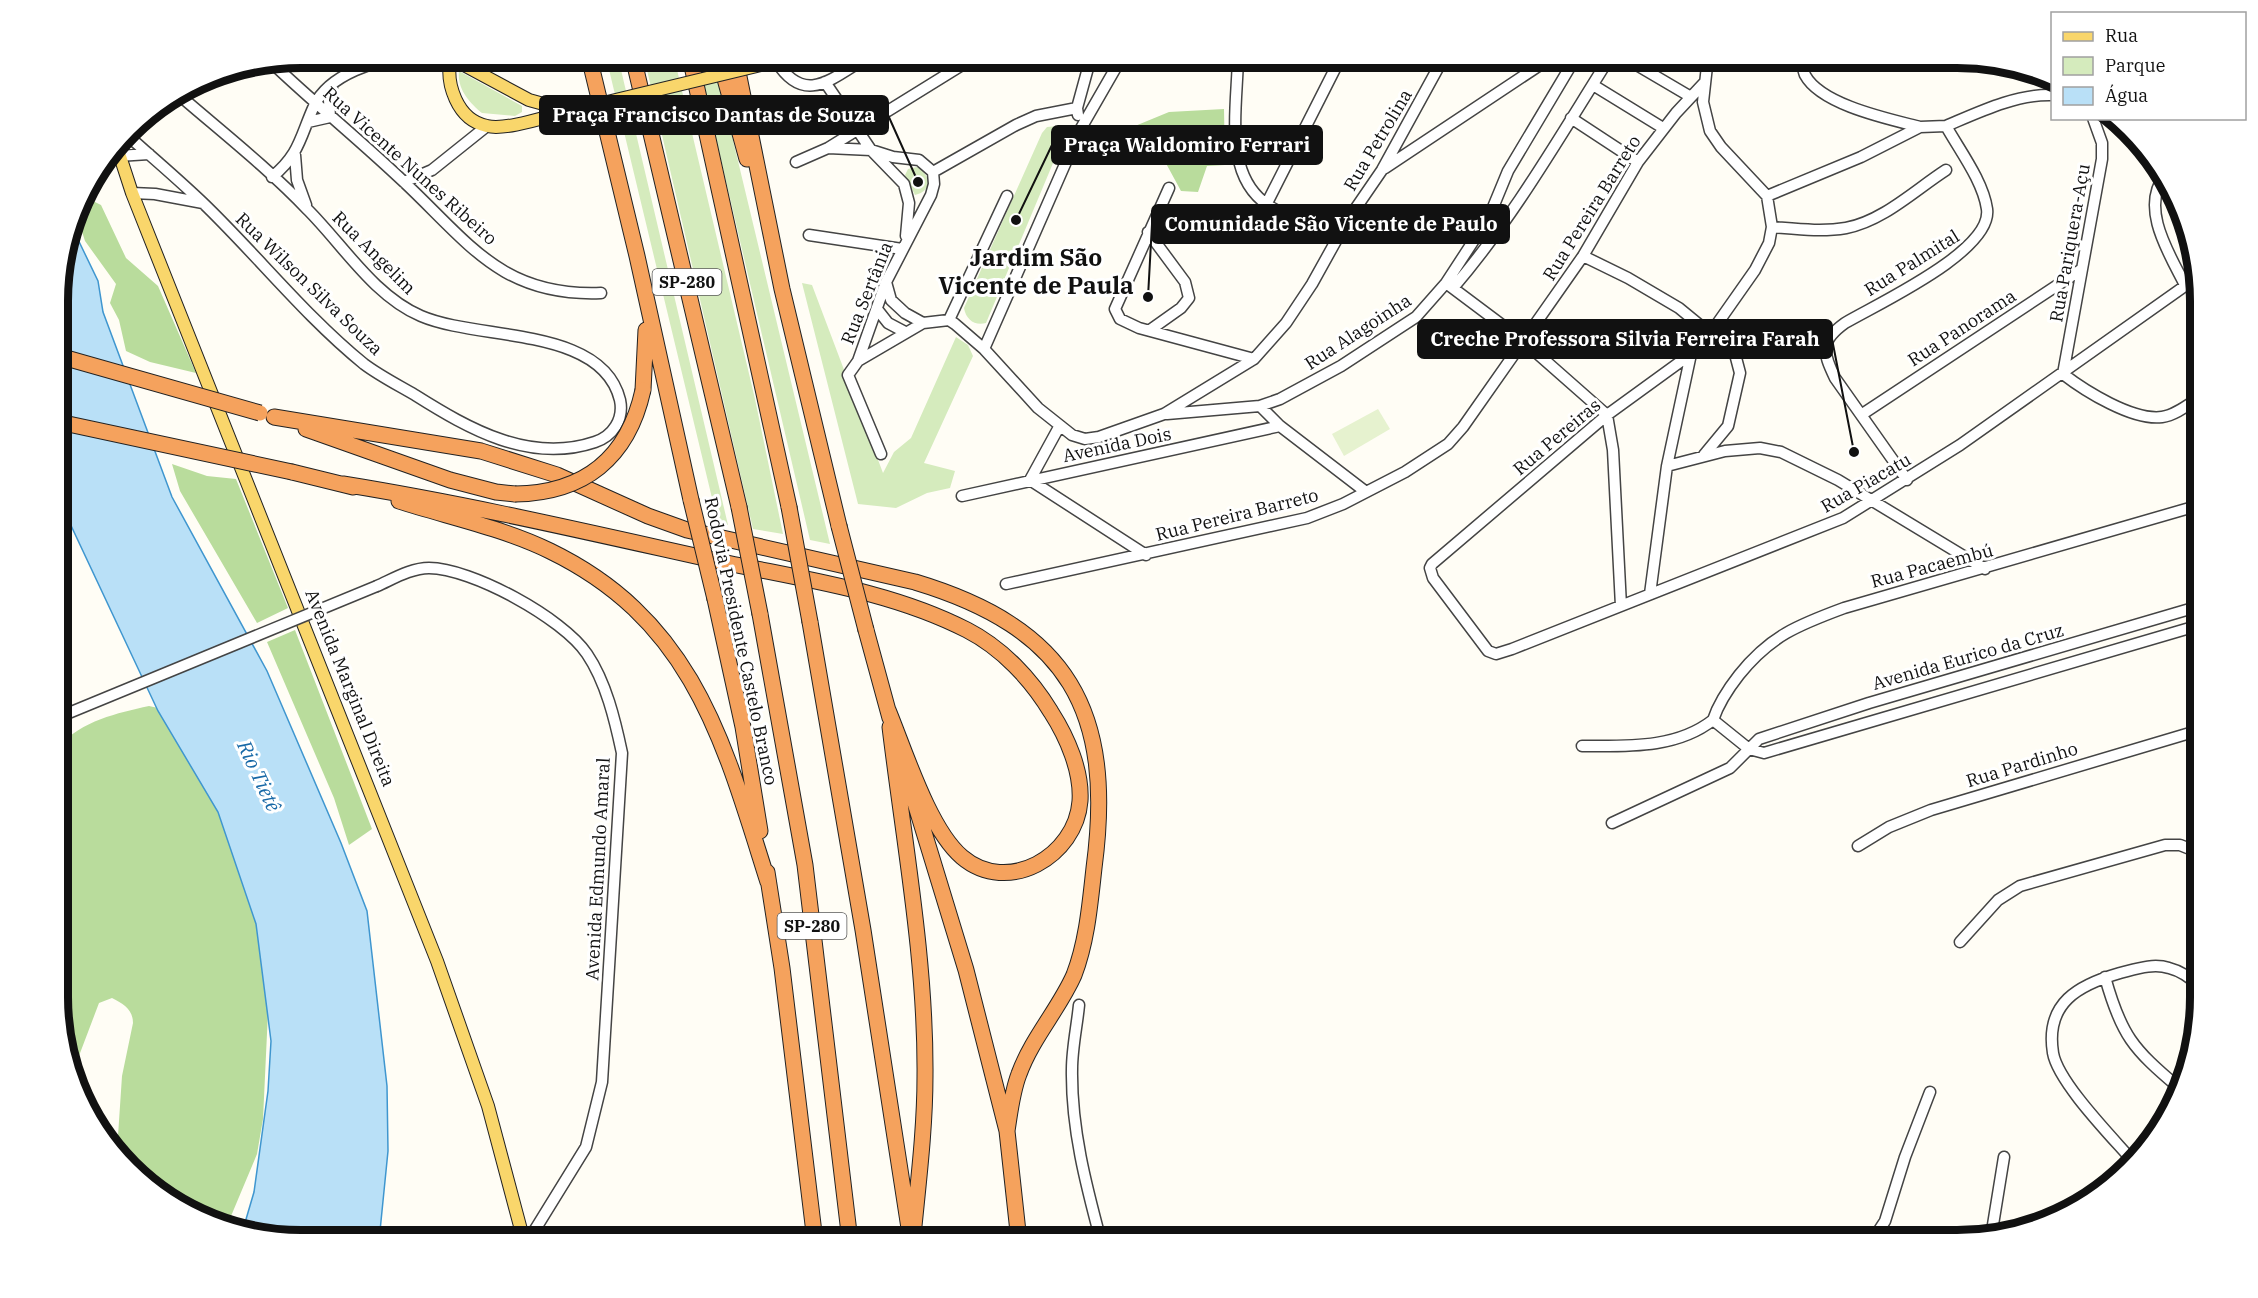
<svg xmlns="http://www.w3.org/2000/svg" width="2258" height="1298" viewBox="0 0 2258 1298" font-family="'IBM Plex Serif',serif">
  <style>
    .green { fill: #d5ebbd }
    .forest { fill: #b9dc9c }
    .pitch { fill: #e6f2cf }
    .water { fill: #b9e0f7; stroke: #3f96cf; stroke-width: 1.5 }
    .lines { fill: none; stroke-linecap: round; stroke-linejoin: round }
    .minor-casing { stroke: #444; stroke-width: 13 }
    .major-casing { stroke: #222; stroke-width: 14 }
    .highway-casing { stroke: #222; stroke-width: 17 }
    .minor { stroke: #fff; stroke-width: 10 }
    .major { stroke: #f9d66b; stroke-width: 12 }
    .highway { stroke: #f5a25d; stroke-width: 15 }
    .minor-bridge-casing { stroke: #444; stroke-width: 13; stroke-linecap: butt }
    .major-bridge-casing { stroke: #222; stroke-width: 14; stroke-linecap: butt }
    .highway-bridge-casing { stroke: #222; stroke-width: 17; stroke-linecap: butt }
    .minor-bridge { stroke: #fff; stroke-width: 10 }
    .major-bridge { stroke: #f9d66b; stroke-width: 12 }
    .highway-bridge { stroke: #f5a25d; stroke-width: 15 }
    .labels { text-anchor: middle; stroke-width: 6; stroke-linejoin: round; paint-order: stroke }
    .shield { fill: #fff; stroke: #585858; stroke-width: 1.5 }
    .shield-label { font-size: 16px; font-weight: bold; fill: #111 }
    .street-label { font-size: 18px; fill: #111; stroke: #fff }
    .water-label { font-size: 20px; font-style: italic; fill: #1768a6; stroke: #fff }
    .district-label { font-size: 24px; font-weight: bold; fill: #111; stroke: #fff }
    .rim { fill: none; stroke: #111; stroke-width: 8 }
    .leader { fill: none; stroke: #111; stroke-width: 2 }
    .callout-dot { fill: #111; stroke: #fff; stroke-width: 2 }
    .callout { fill: #111; stroke: #111; stroke-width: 2 }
    .callout-label { font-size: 20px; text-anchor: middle; font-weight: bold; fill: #fff }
  </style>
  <rect width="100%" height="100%" fill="#fffdf5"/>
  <path class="green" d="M606,57H618L728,525L718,523Z
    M644,57H674L755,399L783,534L753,529Z
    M697,57H713L830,544L810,540Z
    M459,71L522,106V112L515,116L482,113C469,102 457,89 459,71Z
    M1069,125L986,323C975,326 966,320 964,308L1042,133L1047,127Z
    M917,167C931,175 933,191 915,195L905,175L908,169Z
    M802,283L812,285L883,473L894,452L911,438L956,337L968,345L973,356L924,463L955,471L950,488L927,493L896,508L858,504Z"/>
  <path class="forest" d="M1224,109L1225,165L1207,166L1198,192L1181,191L1156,145L1144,146L1135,126L1169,112Z
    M81,195L101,205L126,258L158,286L196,373L150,362L126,351L119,320L110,303L116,284L85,241L76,213Z
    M172,464L207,476L236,479L288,608L257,623L180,491Z
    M295,630L372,829L349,845L334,798L267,642Z
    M149,706L158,708L203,769L255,909L268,1012L263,1119L257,1154L226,1228L179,1209L117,1151L122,1076L133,1023C133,1010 124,1004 112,998L99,1003L74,1069L59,1029V746C82,721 117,713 149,706Z"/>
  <path class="pitch" d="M1378,409L1390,429L1344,456L1332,434Z"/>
  <path class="water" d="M72,227L98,281L103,312L172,497L267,671L341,843L367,911L387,1086L388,1151L379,1241H300L242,1233L254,1192L268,1091L271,1041L256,924L218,812L158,711L59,500V269Z"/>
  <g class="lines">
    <g class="minor-casing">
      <path id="minor" d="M1238,57C1237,114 1219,192 1288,215C1297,218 1306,222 1315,223C1325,224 1337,222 1347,221
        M1623,57L1691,97
        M1800,57C1802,63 1803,70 1805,75C1821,105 1889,119 1920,127
        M776,61C805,107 832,78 868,57
        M272,63C315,104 361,141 404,182C469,243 502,297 601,293
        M825,82L871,150L904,184L909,203L906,236
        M1593,85L1663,128
        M1078,115L1077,108L1091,57
        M1571,118L1638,162
        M2093,118L2102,143V159L2063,374C2085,391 2133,421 2162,417C2176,415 2189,404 2200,397
        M308,122L330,117L329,100L332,87
        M1946,126C1979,112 2016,94 2052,95
        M127,135C152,157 178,179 203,203C257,255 305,316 364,364C380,376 398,385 415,395C469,429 530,464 595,442C613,436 624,419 620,400C602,326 479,341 421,316C374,296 343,245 308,210C268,168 222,132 178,94
        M828,148L871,150L893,157L919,160L933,172L934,184L931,195L886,282L858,361
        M295,155L297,180L306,205
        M118,156L149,154
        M796,162L828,148L975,57
        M1385,168L1552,57
        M933,172L1016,125L1036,116L1077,108
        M2165,175C2139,208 2170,255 2185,285
        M272,177C300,154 300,137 314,106C329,74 377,59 410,57C423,56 440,60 451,57
        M404,182L432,170L487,126
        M1169,188L1115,309L1120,319L1139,328L1254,359
        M132,193L155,194L203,203
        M1767,196L1861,157L1920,127L1946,126C1960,151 1983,181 1987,209C1993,251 1877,304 1845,323C1820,341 1822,351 1835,378L1907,480
        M1266,205L1341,57
        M1772,227C1797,229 1822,232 1846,228C1883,221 1915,190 1946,170
        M1148,232L1185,282L1189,298L1181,308L1150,330
        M809,235L902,249
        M1583,256L1628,278L1679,308L1735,354L1740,373L1728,426L1704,455
        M886,282L891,300L905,313L923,323L949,320L955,324L984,349L1038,408L1072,435L1085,439L1099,437L1164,414L1254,359L1286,323L1312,284L1347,221L1382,170L1444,57
        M1446,283L1522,340L1607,415L1613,450L1621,606
        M1453,288C1514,217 1560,136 1610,57
        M877,309L888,323L905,332
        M949,320L1007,196
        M984,349L1080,130L1122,57
        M1691,354L1607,415L1432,564L1430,568L1433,578L1488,651L1496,654L1512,649L1843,518L1960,445L2199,276
        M1260,406L1280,426L1366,492
        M1167,414L1260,406L1280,399L1341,366L1416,317L1446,283L1489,217L1508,171L1576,57
        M1861,415L2082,269
        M1059,427L1030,480L1146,555
        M881,454L848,375L858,361L923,323
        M1667,466L1725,451L1760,448L1781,452L1838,480L1985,569
        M962,496L1280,426
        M1006,584L1307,518L1343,504L1405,472L1448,444L1463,427L1583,256L1638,162L1676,113L1705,82
        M377,586C393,579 411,568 429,568C471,568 563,618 587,654C606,682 615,720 622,753L602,1082L586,1147L528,1241
        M1650,594L1667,466L1691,354L1710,334L1755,270L1769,243L1772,227L1767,196L1721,147L1710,131L1703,102L1708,57
        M1713,720C1719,702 1728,689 1739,675C1770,636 1798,625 1844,608L2200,505
        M1713,720L1749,749L1764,753L2200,625
        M1582,746C1627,746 1676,749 1713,720
        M1612,823L1730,768L1759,739L1869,703L2200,606
        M1858,846L1889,827L1931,810L2200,730
        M1960,942L1998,900L2020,886L2165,845H2180L2200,853
        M2105,977C2121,1035 2133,1049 2178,1087
        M1079,1005C1077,1026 1072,1048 1072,1069C1071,1128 1086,1185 1101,1241
        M2131,1159C2111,1136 2058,1082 2053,1053C2045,1003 2078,985 2120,973C2136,969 2153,963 2169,968C2181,971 2192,979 2200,987
        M1991,1237L2004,1157
        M1872,1241L1885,1221L1905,1157L1930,1092"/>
    </g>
    <g class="major-casing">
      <path id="major" d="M761,65L790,57
        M569,111L529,100L451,58C445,83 457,120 487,126C508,131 553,114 574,110
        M117,147L132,193L437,961L488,1106L524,1241"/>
    </g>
    <g class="highway-casing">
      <path id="highway" d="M589,57L637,256L691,500
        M633,57L739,507
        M690,57L789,507
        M719,57L747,159
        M735,57L782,289L839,526
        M451,58V57
        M643,390L646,330
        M274,417L481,451L557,475L648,516L687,530L915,582C1068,628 1115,711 1094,868C1090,904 1087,941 1074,975C1059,1009 1032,1038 1019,1074C1012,1092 1010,1112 1007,1131
        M306,429L450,480L496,492L515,494
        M292,472L353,487
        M343,484C473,505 600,535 727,563C808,580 893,592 967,630C1002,648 1031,679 1051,712C1067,737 1082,771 1080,801C1076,856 1008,896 962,857C929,829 905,751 888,710
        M399,501C449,517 503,528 550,551C694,621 724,743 768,882
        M715,599L743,727L760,831
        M760,614L805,865L850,1241
        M810,622L863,930L911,1241
        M866,630L890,718
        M890,727C904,843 926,960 925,1076C925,1126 919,1176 914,1226
        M905,770L966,970L1007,1131L1019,1241
        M767,872L782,968L815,1241"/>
    </g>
    <use href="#minor" class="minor"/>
    <use href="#major" class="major"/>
    <use href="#highway" class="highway"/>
    <g class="minor-bridge-casing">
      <path id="minor-bridge" d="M59,717L377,586"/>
    </g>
    <g class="major-bridge-casing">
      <path id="major-bridge" d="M574,110L761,65"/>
    </g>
    <g class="highway-bridge-casing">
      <path id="highway-bridge" d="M59,356L260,413
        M59,422L292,472
        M515,494C584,493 628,458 643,390
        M691,500L715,599
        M739,507L760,614
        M789,507L810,622
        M839,526L866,630"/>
    </g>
    <use href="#minor-bridge" class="minor-bridge"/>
    <use href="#major-bridge" class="major-bridge"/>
    <use href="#highway-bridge" class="highway-bridge"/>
  </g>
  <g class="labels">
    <g class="shield">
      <rect x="652.5" y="269" width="69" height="26" rx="4.5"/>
      <rect x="777.5" y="913" width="69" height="26" rx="4.5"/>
    </g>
    <g class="shield-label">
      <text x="687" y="288">SP-280</text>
      <text x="812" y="932">SP-280</text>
    </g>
    <g class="street-label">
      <text transform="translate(1378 140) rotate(-59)" y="6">Rua Petrolina</text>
      <text transform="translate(410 166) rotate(42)" y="6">Rua Vicente Nunes Ribeiro</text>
      <text transform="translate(1592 208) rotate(-58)" y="6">Rua Pereira Barreto</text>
      <text transform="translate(2070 243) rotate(-80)" y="6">Rua Pariquera-Açu</text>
      <text transform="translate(374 253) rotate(45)" y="6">Rua Angelim</text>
      <text transform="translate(1912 263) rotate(-32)" y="6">Rua Palmital</text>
      <text transform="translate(309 284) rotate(44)" y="6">Rua Wilson Silva Souza</text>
      <text transform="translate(867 293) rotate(-68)" y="6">Rua Sertânia</text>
      <text transform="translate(1962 328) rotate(-33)" y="6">Rua Panorama</text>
      <text transform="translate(1358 332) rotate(-33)" y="6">Rua Alagoinha</text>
      <text transform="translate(1557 437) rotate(-40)" y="6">Rua Pereiras</text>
      <text transform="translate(1117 445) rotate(-12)" y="6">Avenida Dois</text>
      <text transform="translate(1866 483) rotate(-30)" y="6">Rua Piacatu</text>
      <text transform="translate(1237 515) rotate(-14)" y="6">Rua Pereira Barreto</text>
      <text transform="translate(1932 566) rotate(-15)" y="6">Rua Pacaembú</text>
      <text transform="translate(741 641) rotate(78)" y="6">Rodovia Presidente Castelo Branco</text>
      <text transform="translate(1968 657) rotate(-16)" y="6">Avenida Eurico da Cruz</text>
      <text transform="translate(350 688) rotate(68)" y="6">Avenida Marginal Direita</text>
      <text transform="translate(2022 765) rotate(-17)" y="6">Rua Pardinho</text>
      <text transform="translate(598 869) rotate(-87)" y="6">Avenida Edmundo Amaral</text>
    </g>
    <g class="water-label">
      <text transform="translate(259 776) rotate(65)" y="7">Rio Tietê</text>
    </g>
    <g class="district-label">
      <text x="1036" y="266">Jardim São<tspan x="1036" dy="28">Vicente de Paula</tspan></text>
    </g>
  </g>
  <path d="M0 0H2258V1298H0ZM301 68H1957A233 233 0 0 1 2190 301V997A233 233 0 0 1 1957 1230H301A233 233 0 0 1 68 997V301A233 233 0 0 1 301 68Z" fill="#fff" fill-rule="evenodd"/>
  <path class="rim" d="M301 68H1957A233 233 0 0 1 2190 301V997A233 233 0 0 1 1957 1230H301A233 233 0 0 1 68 997V301A233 233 0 0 1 301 68Z"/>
  <path class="leader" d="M918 182L888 115M1016 220L1052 145M1148 297L1152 224M1854 452L1832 339"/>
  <g class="callout-dot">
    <circle cx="918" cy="182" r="6"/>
    <circle cx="1016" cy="220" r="6"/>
    <circle cx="1148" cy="297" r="6"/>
    <circle cx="1854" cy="452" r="6"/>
  </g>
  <g class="callout">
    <rect x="540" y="96" width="348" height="38" rx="6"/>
    <rect x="1052" y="126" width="270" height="38" rx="6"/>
    <rect x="1152" y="205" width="357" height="38" rx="6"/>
    <rect x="1418" y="320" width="414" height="38" rx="6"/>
  </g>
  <g class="callout-label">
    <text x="714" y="122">Praça Francisco Dantas de Souza</text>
    <text x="1187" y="152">Praça Waldomiro Ferrari</text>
    <text x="1331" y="231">Comunidade São Vicente de Paulo</text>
    <text x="1625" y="346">Creche Professora Silvia Ferreira Farah</text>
  </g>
  <rect x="2051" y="12" width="195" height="108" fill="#ffffff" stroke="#a0a0a0" stroke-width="1.5"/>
  <rect x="2063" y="32" width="30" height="9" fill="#f9d66b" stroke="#a0a0a0" stroke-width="1.5"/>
  <text x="2105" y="42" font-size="18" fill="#111111">Rua</text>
  <rect x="2063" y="57" width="30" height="18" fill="#d5ebbd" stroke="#a0a0a0" stroke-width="1.5"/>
  <text x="2105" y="72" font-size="18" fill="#111111">Parque</text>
  <rect x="2063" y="87" width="30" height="18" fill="#b9e0f7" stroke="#a0a0a0" stroke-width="1.5"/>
  <text x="2105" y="102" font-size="18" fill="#111111">Água</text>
</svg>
